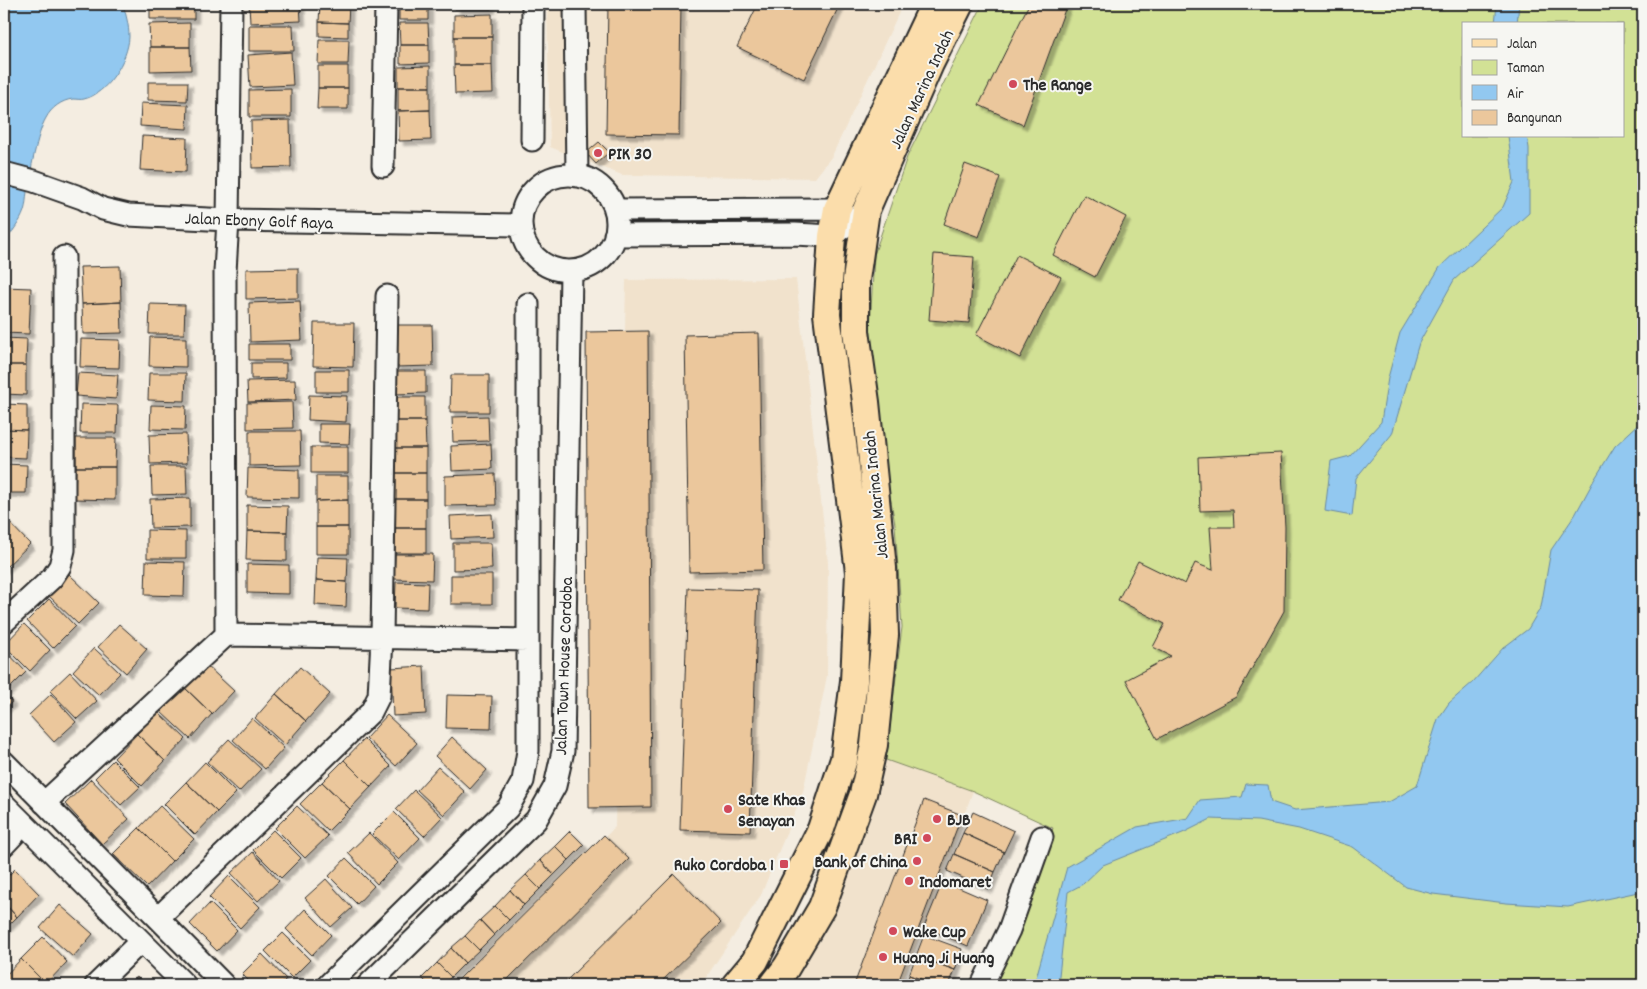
<svg xmlns="http://www.w3.org/2000/svg" width="1647" height="989" viewBox="0 0 1647 989" font-family="Dekko,sans-serif">
  <style>
    .built { fill: #f1e2cc }
    .green { fill: #d2e195; stroke: #7e8660; fill-rule: evenodd }
    .water { fill: #92c8f0; stroke: #6989a1 }
    .building { fill: #ebc79c; stroke: #2b2b2b; filter: url(#shadow) }
    .lines { fill: none; stroke-linecap: round; stroke-linejoin: round }
    .minor-casing { stroke: #2b2b2b; stroke-width: 25 }
    .major-casing { stroke: #2b2b2b; stroke-width: 30 }
    .minor { stroke: #f6f6f2; stroke-width: 21 }
    .major { stroke: #fbddab; stroke-width: 26 }
    .poi-dot { fill: #d1495b; stroke: #f6f6f2; stroke-width: 2 }
    .labels { text-anchor: middle; stroke-width: 4; stroke-linejoin: round; paint-order: stroke }
    .poi-label { font-size: 18px; font-weight: bold; fill: #2b2b2b; stroke: #f6f6f2; text-anchor: start }
    .street-label { font-size: 18px; fill: #2b2b2b; stroke: #f6f6f2 }
  </style>
  <defs>
    <filter id="shadow"><feDropShadow dx="4.5" dy="4.5" stdDeviation="1" flood-color="#0004"/></filter>
  </defs>
  <rect width="100%" height="100%" fill="#f4ede1"/>
  <filter id="ink" filterUnits="userSpaceOnUse"><feTurbulence type="fractalNoise" baseFrequency=".02" numOctaves="2"/><feDisplacementMap in="SourceGraphic" scale="10" xChannelSelector="R" yChannelSelector="G"/><feConvolveMatrix kernelMatrix="1 2 1 2 8 2 1 2 1" color-interpolation-filters="sRGB"/></filter>
  <g filter="url(#ink)">
    <path class="built" d="M547,4H903L832,156L815,178L622,175L550,147Z
      M796,279L828,563L827,676L803,792L761,895L701,985H459L615,827L626,280Z
      M886,760L973,791L901,985H790L836,908Z"/>
    <path class="green" d="M983,4H1643V985H996L1053,828L973,791L886,760L902,627L895,524L885,468L883,440L868,366L874,255L907,157ZM1463,24H1623V136H1463Z"/>
    <path class="water" d="M4,4H123C126,15 129,25 129,37C128,60 107,94 84,99C81,100 77,99 73,99C62,100 51,108 46,118C37,133 30,174 27,192C26,198 26,205 24,211C20,223 11,233 4,243Z
      M1497,4H1519L1517,24H1495Z
      M1508,136H1527L1529,148V213L1454,280L1419,343L1392,434L1356,478L1352,516L1325,511L1331,461L1350,456L1381,422L1388,378L1400,333L1440,267L1503,207L1514,182Z
      M1643,420V891L1568,907L1506,903L1433,894L1406,887L1353,847L1299,829L1258,821L1211,819L1185,832L1103,865L1083,884L1068,892L1058,985H1034L1067,867L1137,827L1188,818L1200,800L1242,797L1246,784L1268,785L1271,802L1295,810L1389,802L1417,786L1438,719L1449,703L1473,682L1503,648L1528,629L1541,607L1551,550L1575,515L1594,480L1615,446Z"/>
    <path class="building" d="M150,4H194V19H150Z
      M249,4H300L301,21L250,23Z
      M320,4H349L348,23L319,22Z
      M399,4H428V20H399Z
      M455,4H491V9H455Z
      M608,4H681L679,135L606,134Z
      M758,4H840L804,79L737,47Z
      M1029,4H1067L1023,125L979,105Z
      M492,14V37H454V15Z
      M319,22L348,23V37L319,36Z
      M190,23V47H150L149,24Z
      M399,23H428L429,45H400Z
      M249,25H293L294,51H249Z
      M454,37H492V65H454Z
      M319,40H349L348,64H318Z
      M400,45H429V63L400,64Z
      M150,47H190L191,70L150,71Z
      M291,52L293,85L250,87L248,55Z
      M454,65H492L493,93L455,94Z
      M318,66H348V88H318Z
      M430,66V87H398V67Z
      M148,82H188L187,101L148,100Z
      M398,87H430V110L398,111Z
      M318,88H348V109H317Z
      M291,89V117H249V90Z
      M141,103L188,105L187,129L140,126Z
      M430,110L431,140L399,141L398,111Z
      M290,120L291,167L252,168L251,121Z
      M142,136L187,138L186,172L140,170Z
      M599,142L609,152L596,164L586,153Z
      M965,164L1000,177L979,237L944,224Z
      M1084,195L1126,217L1095,277L1053,255Z
      M934,254L974,257L969,323L929,320Z
      M1017,255L1061,277L1020,358L976,335Z
      M120,266L121,302L82,304L80,267Z
      M298,268V298L246,299V269Z
      M4,287L31,288L29,334L4,333Z
      M300,301L302,340L250,342L249,303Z
      M121,302L122,333L83,334L82,304Z
      M150,304L185,305L184,334H149Z
      M314,323H354L353,367L313,366Z
      M395,325H432L433,366L395,367Z
      M648,331L651,807L589,808L586,332Z
      M759,333L763,570L689,572L685,335Z
      M150,337L186,338V367L149,366Z
      M4,338L27,339L26,365H4Z
      M81,339L120,340L119,368L80,367Z
      M249,344H290V360H249Z
      M251,363H286V378L251,379Z
      M4,365H26V395L4,394Z
      M316,370H349V392H316Z
      M395,371H426V393L395,394Z
      M78,373L118,375L116,399L76,396Z
      M149,373H186L185,401L148,400Z
      M451,375H489V412H450Z
      M295,380L296,400L248,402L247,381Z
      M309,395L347,396L346,422L308,420Z
      M395,397H425V421H395Z
      M292,402L293,428L247,429V403Z
      M4,404L27,405V430L4,429Z
      M81,404L118,405L117,433H80Z
      M151,405L186,406L185,430L150,429Z
      M488,416L489,441L453,442L452,417Z
      M395,421H425L426,448H395Z
      M319,424H350L349,444L319,443Z
      M4,429L27,430L26,458L4,457Z
      M249,431H300L301,465L249,466Z
      M186,434L187,463L150,464L149,435Z
      M76,438H116L115,467H76Z
      M491,444L492,469L452,471L451,446Z
      M311,447H348V473H311Z
      M395,448H426V473H395Z
      M1281,453L1285,527L1284,611L1236,697L1157,739L1126,680L1171,656L1153,647L1165,624L1118,600L1138,561L1185,584L1195,563L1213,570L1210,527H1234L1233,510L1200,511L1198,457Z
      M4,464L27,465L26,493H4Z
      M151,466H186L187,494L152,495Z
      M76,467H115V500L75,499Z
      M248,468L299,470V498L247,497Z
      M395,473H426V499H395Z
      M495,474L496,505L445,506V476Z
      M316,476H348V500L316,501Z
      M190,498V527L151,528L150,499Z
      M395,499H426V528H395Z
      M348,500V527H316V501Z
      M247,505L288,506L287,532L247,531Z
      M492,514L493,537L451,539L450,516Z
      M4,517L30,544L4,569Z
      M316,527H348V554H316Z
      M395,528H426V553H395Z
      M147,530L186,531V558H147Z
      M247,531L287,532V561L246,560Z
      M453,543H491L492,569L453,570Z
      M395,554H433L432,580L394,579Z
      M317,557L348,558L347,582L316,580Z
      M146,561L185,562L184,596L145,595Z
      M247,564L289,565V594L247,593Z
      M69,574L99,603L78,624L49,596Z
      M451,575H492V604H451Z
      M316,580L347,582L346,607L315,605Z
      M396,582L428,583L427,609L395,608Z
      M688,588L758,590L750,832L680,830Z
      M49,599L75,626L53,648L27,621Z
      M24,624L50,650L30,671L4,645Z
      M119,624L147,649L126,673L98,647Z
      M94,648L120,673L99,695L73,671Z
      M4,649L26,672L6,692L4,690Z
      M205,664L234,691L212,714L184,687Z
      M424,666L426,714L393,716L391,668Z
      M300,667L330,694L306,721L276,694Z
      M70,672L97,701L77,719L50,691Z
      M184,687L212,714L190,739L161,712Z
      M4,693L12,702L4,709Z
      M51,694L76,722L54,742L29,715Z
      M276,694L306,721L285,745L255,718Z
      M447,695L492,696L491,729L446,728Z
      M158,712L186,739L165,761L137,734Z
      M387,715L417,743L396,766L366,738Z
      M252,718L284,748L265,769L233,740Z
      M137,734L165,761L142,786L114,758Z
      M452,737L487,770L470,789L435,756Z
      M229,739L261,769L239,792L207,762Z
      M364,739L391,766L371,787L344,760Z
      M113,760L140,787L121,805L95,778Z
      M344,760L371,787L350,809L322,782Z
      M205,762L236,793L217,812L186,782Z
      M438,767L465,792L444,815L417,790Z
      M91,779L129,819L102,844L65,804Z
      M186,782L217,812L195,835L164,804Z
      M322,782L350,809L328,831L300,804Z
      M414,790L442,817L424,836L396,809Z
      M924,800L962,815L897,985H854Z
      M160,806L194,839L172,861L139,828Z
      M297,806L328,836L305,858L275,828Z
      M394,812L420,838L399,860L372,834Z
      M973,812L1014,831L1004,852L963,833Z
      M139,828L172,861L147,887L113,854Z
      M273,830L301,858L281,878L253,850Z
      M570,831L584,845L569,860L555,846Z
      M369,833L398,863L377,884L348,853Z
      M963,833L1004,852L995,872L954,854Z
      M604,835L629,859L502,985H453Z
      M555,846L569,860L554,875L540,860Z
      M253,852L279,881L258,901L231,873Z
      M954,854L995,872L988,889L947,871Z
      M346,858L374,886L357,904L329,876Z
      M540,860L554,875L540,889L526,875Z
      M15,869L39,894L17,917L4,903V880Z
      M674,874L721,923L658,985H562Z
      M526,875L540,889L524,905L510,890Z
      M229,876L260,907L240,928L209,897Z
      M326,879L352,908L331,927L305,898Z
      M943,881L987,900L968,946L924,927Z
      M510,890L524,905L509,920L495,906Z
      M4,903L17,917L4,930Z
      M210,903L237,930L217,951L190,924Z
      M60,905L93,934L73,957L40,928Z
      M495,906L509,920L494,935L480,920Z
      M305,909L331,935L312,955L286,929Z
      M480,920L494,935L479,950L465,936Z
      M283,933L310,960L292,978L265,951Z
      M924,935L962,949L955,970L916,956Z
      M465,936L479,950L465,963L451,948Z
      M43,937L67,962L46,984L21,959Z
      M451,948L465,963L451,977L437,963Z
      M262,954L286,979L280,985H253L242,974Z
      M916,956L955,970L949,985H937L909,975Z
      M21,959L46,984L45,985H4V977Z
      M437,963L451,977L443,985H429L422,978Z
      M909,975L937,985H906Z
      M137,977L145,985H128Z"/>
    <g class="lines">
      <g class="minor-casing">
        <path id="minor" d="M231,4L228,220L225,272L226,635L528,640
          M575,4L577,176
          M532,140L533,4
          M383,166L386,4
          M4,173L34,181L82,198L103,209L128,215L228,220L521,225
          M521 223a48 48 0 1 1 96 0a48 48 0 1 1-96 0Z
          M615,210L837,209
          M615,235L795,234L832,236L866,210
          M4,622L52,578L60,566L64,550V257
          M4,762L224,985
          M44,803L226,635
          M4,804L185,985
          M4,845L24,824
          M158,918L371,712L379,696L382,638L387,296
          M96,985L141,941
          M328,985L508,808L523,781L528,751V304
          M368,985L536,820L555,786L563,751L571,271
          M982,985L1009,930L1042,837"/>
      </g>
      <g class="major-casing">
        <path id="major" d="M735,985L755,961L821,829L844,759L854,681L859,572L827,314L832,236L837,209L934,4
          M773,985L786,968L822,907L863,794L874,745L885,635L883,568L866,402L856,331V280L866,210L930,64L960,4"/>
      </g>
      <use href="#minor" class="minor"/>
      <use href="#major" class="major"/>
    </g>
  </g>
  <g class="poi-dot">
    <circle cx="1013" cy="84" r="5"/>
    <circle cx="598" cy="153" r="5"/>
    <circle cx="728" cy="809" r="5"/>
    <circle cx="937" cy="819" r="5"/>
    <circle cx="927" cy="838" r="5"/>
    <circle cx="917" cy="861" r="5"/>
    <rect x="779" y="859" width="10" height="10" rx="2.5"/>
    <circle cx="909" cy="881" r="5"/>
    <circle cx="893" cy="931" r="5"/>
    <circle cx="883" cy="957" r="5"/>
  </g>
  <g class="labels">
    <g class="poi-label">
      <text x="1023" y="90">The Range</text>
      <text x="608" y="159">PIK 30</text>
      <text x="738" y="805">Sate Khas<tspan x="738" dy="21">Senayan</tspan></text>
      <text x="947" y="825">BJB</text>
      <text x="917" y="844" text-anchor="end">BRI</text>
      <text x="907" y="867" text-anchor="end">Bank of China</text>
      <text x="774" y="870" text-anchor="end">Ruko Cordoba 1</text>
      <text x="919" y="887">Indomaret</text>
      <text x="903" y="937">Wake Cup</text>
      <text x="893" y="963">Huang Ji Huang</text>
    </g>
    <g class="street-label">
      <text transform="translate(921 89) rotate(-65)" y="6">Jalan Marina Indah</text>
      <text transform="translate(259 220) rotate(2)" y="6">Jalan Ebony Golf Raya</text>
      <text transform="translate(875 495) rotate(-96)" y="6">Jalan Marina Indah</text>
      <text transform="translate(563 666) rotate(-88)" y="6">Jalan Town House Cordoba</text>
    </g>
  </g>
  <rect width="1647" height="989" fill="none" stroke="#f6f6f2" stroke-width="20"/>
  <rect x="10" y="10" width="1627" height="969" fill="none" stroke="#2b2b2b" stroke-width="2" filter="url(#ink)"/>
  <rect x="1462" y="22" width="162" height="115" fill="#f6f6f2" stroke="#a5a5a2"/>
  <rect x="1472" y="39" width="25" height="8" fill="#fbddab" stroke="#a5a5a2"/>
  <text x="1507" y="48" font-size="15" fill="#2b2b2b">Jalan</text>
  <rect x="1472" y="60" width="25" height="15" fill="#d2e195" stroke="#a5a5a2"/>
  <text x="1507" y="72" font-size="15" fill="#2b2b2b">Taman</text>
  <rect x="1472" y="85" width="25" height="15" fill="#92c8f0" stroke="#a5a5a2"/>
  <text x="1507" y="98" font-size="15" fill="#2b2b2b">Air</text>
  <rect x="1472" y="110" width="25" height="15" fill="#ebc79c" stroke="#a5a5a2"/>
  <text x="1507" y="122" font-size="15" fill="#2b2b2b">Bangunan</text>
</svg>
